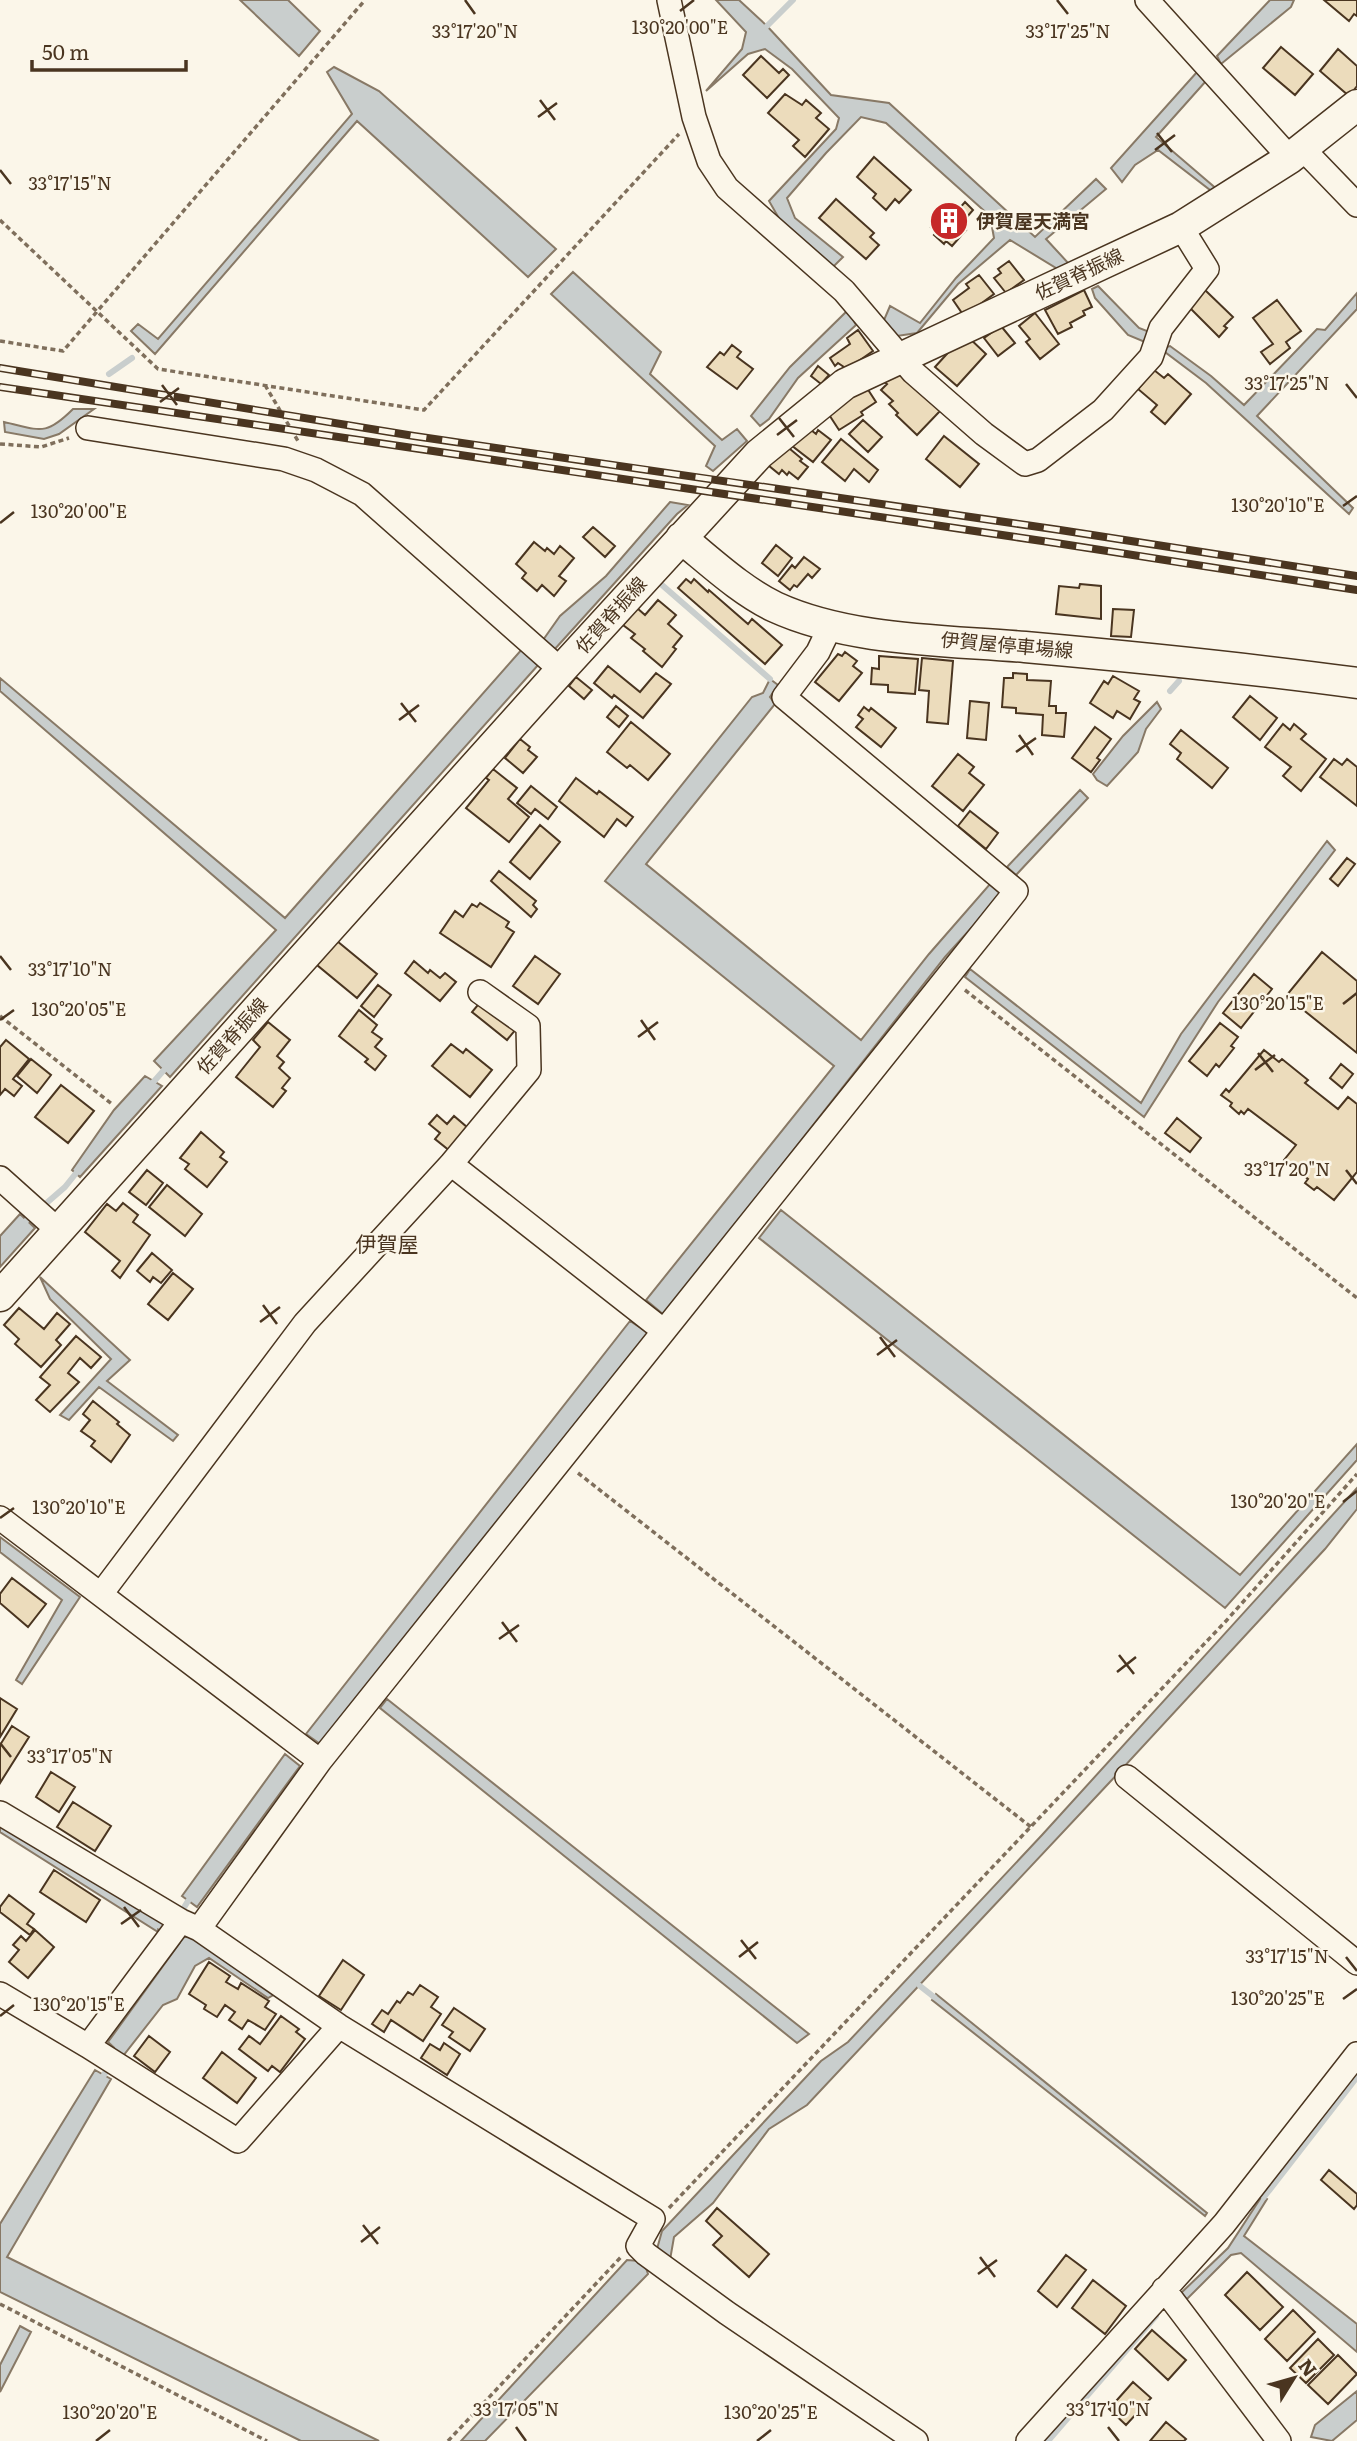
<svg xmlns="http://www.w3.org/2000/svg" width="1357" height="2441" viewBox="0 0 1357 2441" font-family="Literata,'Noto Sans JP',serif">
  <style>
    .water { fill: #c9cecd; stroke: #887966; stroke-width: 2 }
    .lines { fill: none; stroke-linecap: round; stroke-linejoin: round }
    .stream { stroke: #c9cecd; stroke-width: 6 }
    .building { fill: #ecdcbc; stroke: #4a3520; stroke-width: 2 }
    .minor-casing { stroke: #4a3520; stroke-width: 26 }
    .major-casing { stroke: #4a3520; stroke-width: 33 }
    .path { stroke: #7f6f5c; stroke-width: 3.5; stroke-dasharray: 5 3.5; stroke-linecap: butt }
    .minor { stroke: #fbf6e9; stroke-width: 23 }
    .major { stroke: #fbf6e9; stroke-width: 30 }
    .rail-casing { stroke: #4a3520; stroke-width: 8 }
    .rail { stroke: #fbf6e9; stroke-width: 5; stroke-dasharray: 16; stroke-linecap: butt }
    .ticks { fill: none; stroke: #4a3520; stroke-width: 2.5 }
    .labels { text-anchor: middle; stroke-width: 5; stroke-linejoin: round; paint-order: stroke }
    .poi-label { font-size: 19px; font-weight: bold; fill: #4a3520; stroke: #fbf6e9; text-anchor: start }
    .street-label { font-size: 19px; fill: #4a3520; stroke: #fbf6e9 }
    .neighbourhood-label { font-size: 21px; fill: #4a3520; stroke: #fbf6e9 }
    .ticks-label { font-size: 18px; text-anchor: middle; fill: #4a3520; stroke: #fbf6e9; stroke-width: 5; stroke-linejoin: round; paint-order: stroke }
  </style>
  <rect width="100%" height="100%" fill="#fbf6e9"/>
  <path class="water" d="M240,0H288L320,31L299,56Z
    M716,0H739L767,26L831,95L889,103L1035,237L1096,179L1106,189L1046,239L1070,265L1061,271L1010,240L958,284L917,333L897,336L884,320L890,306L920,323L956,278L994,238L990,216L886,123L861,117L826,153L787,198L795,218L843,257L832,268L784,227L769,201L836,129L839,118L792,69L765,49L748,54L706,91L742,49L746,32Z
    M1270,0H1294L1291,7L1221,64L1217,56Z
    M334,67L379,91L556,249L528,277L357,121L155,354L131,331L138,324L158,339L352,114L327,72Z
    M1197,72L1206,81L1156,137L1219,191L1214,193L1158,150L1135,165L1122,182L1111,168Z
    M573,272L661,352L650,374L722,440L737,429L747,441L713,471L706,466L715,446L551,294Z
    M1098,286L1139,328L1152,333L1145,342L1128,335L1095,298L1092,289Z
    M1357,293V309L1257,416L1353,508L1349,514L1206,383L1161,349L1170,346L1211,376L1244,405L1317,329L1325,330Z
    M848,310L856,325L798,378L769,419L760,426L751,416L790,367Z
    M73,409H94L59,434L44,439L5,432L4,422C40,430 45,437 73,409Z
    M670,502L688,505L677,514L554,650L543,640L560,616L606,576Z
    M523,648L539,664L170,1077L154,1061L276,930L0,691V678L285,918Z
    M770,679L778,685L770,697L775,704L646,864L861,1040L929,954L990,884L1003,893L945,957L664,1315L646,1300L834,1066L605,881L752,697L763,693Z
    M1157,702L1161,709L1146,729L1138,752L1107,786L1097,780L1093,774L1123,736Z
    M1080,790L1088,798L1016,875L1007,867Z
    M1327,841L1335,850L1218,1002L1144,1117L965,977L970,969L1141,1103L1181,1034Z
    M145,1076L162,1086L80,1177L72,1170L114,1110Z
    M781,1210L1240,1575L1357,1444V1460L1225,1608L759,1238Z
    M20,1214L35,1228L0,1267V1236Z
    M40,1277L130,1360L107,1381L178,1435L173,1441L99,1387L69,1420L60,1415L111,1359L50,1299Z
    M630,1321L650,1334L323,1746L306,1734Z
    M1357,1488V1509L1325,1549L1109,1783L807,2105L769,2129L713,2203L674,2237L670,2260L645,2265L648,2274L485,2441H461L627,2260L640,2261L657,2249L662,2231L821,2061L848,2042L1042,1835Z
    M0,1537L80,1597L22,1684L16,1680L62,1600L0,1552Z
    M387,1699L809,2034L797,2043L380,1708Z
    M285,1754L300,1766L197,1907L182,1896Z
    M0,1821L159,1917L158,1932L0,1832Z
    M184,1937H191L277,1993L268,1998L209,1958L195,1966L177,1999L163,2005L123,2056L108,2042Z
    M936,1994L1207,2213L1205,2216L932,2000Z
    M95,2070L111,2079L7,2257L379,2441H301L0,2292V2224Z
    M1262,2196L1267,2199L1244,2236L1357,2324V2352L1241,2253L1231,2255L1186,2300L1179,2295L1228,2248Z
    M20,2326L31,2332L0,2392V2365Z
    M1357,2391V2420L1332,2441L1311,2437L1315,2425Z"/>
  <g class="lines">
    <path class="stream" d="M767,26L793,0
      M109,374L132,358
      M662,585L770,679
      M1170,691L1179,681
      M149,1087L164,1070
      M27,1220L65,1187L81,1167
      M180,1914L188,1901
      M158,1925L169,1930L182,1940
      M920,1986L934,1997
      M104,2075L117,2050
      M1264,2197L1357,2077
      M1048,2441L1156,2316"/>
  </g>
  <path class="building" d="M1324,0H1357V16L1354,14L1349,21Z
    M1281,47L1313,74L1295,95L1263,68Z
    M1338,49L1357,66V86L1349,96L1320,71Z
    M761,56L779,73L783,69L789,75L767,98L743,75Z
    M785,94L802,105L806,100L821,113L816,118L829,129L805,157L793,146L799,140L768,113Z
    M874,157L911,190L899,203L895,199L886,210L873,198L876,194L857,177Z
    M836,199L874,233L870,237L879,245L866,259L819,218Z
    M965,202L973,210L960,225L966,230L952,246L946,241L944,244L934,235L937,232L931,227L944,211L951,218Z
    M1009,261L1024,280L1006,293L994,278L1001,273L998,269Z
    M979,275L994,294L964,316L953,300L969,288L966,284Z
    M1084,290L1092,307L1083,311L1085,315L1070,323L1072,327L1058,334L1045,310Z
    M1205,290L1233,317L1224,326L1227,328L1219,337L1189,307Z
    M1277,300L1301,331L1286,342L1290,348L1270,364L1261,352L1273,344L1253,318Z
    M1035,313L1059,344L1040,359L1026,342L1030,339L1019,326Z
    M1001,326L1015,343L998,356L984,338Z
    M858,330L873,351L847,369L838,363L835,366L830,358L850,344L847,338Z
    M965,334L986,354L957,386L935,367Z
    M732,345L741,352L737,357L753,369L737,389L707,367L720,352L724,355Z
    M818,366L829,375L821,384L811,376Z
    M1154,370L1164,378L1168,374L1191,394L1165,424L1151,412L1157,405L1138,389Z
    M899,371L940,411L917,435L896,415L898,413L889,404L893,401L881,390L887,384L883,381Z
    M865,385L876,402L861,412L863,415L839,430L826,410Z
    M863,420L882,437L868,452L849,434Z
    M806,426L816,434L818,430L831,440L813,462L791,445Z
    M944,436L979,464L960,487L926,459Z
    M841,439L878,470L869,482L854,469L845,481L822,462Z
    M784,444L802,459L800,461L808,467L798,479L789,472L787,475L782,470L779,474L768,465Z
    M593,527L615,546L605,557L583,537Z
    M534,542L545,551L547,548L554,554L560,546L574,558L559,576L566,581L554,596L542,585L537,591L522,578L526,573L516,564Z
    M776,545L792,558L778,576L762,563Z
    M804,557L820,569L812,578L808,574L797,587L794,585L790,590L779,581L792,565L795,568Z
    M686,579L691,583L694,579L708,592L709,590L748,624L752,619L782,645L765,664L678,588Z
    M1080,584L1101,586V619L1056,614L1059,586L1079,588Z
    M658,600L676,615L668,624L682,636L673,647L676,649L662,667L643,651L645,649L631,638L635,634L623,625L637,608L645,615Z
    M1113,609L1134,610L1131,637L1111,636Z
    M845,652L857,661L853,666L862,673L839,701L815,682L838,654L842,656Z
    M879,656L918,659L915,694L888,692V685L871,684L872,668L879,669Z
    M922,658L953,661L948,724L927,722L929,691L919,690Z
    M608,666L640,692L656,673L671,684L643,718L614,695L612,698L594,683Z
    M1013,673L1027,674V680L1051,681L1049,706H1056V713H1066L1064,737L1042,735L1043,715L1016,713V708L1002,707L1004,678H1013Z
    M1113,676L1139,691L1134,699L1140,702L1130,719L1117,711L1113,718L1090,703L1104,681L1108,684Z
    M576,677L592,690L584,699L569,686Z
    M1250,696L1277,718L1260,740L1233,717Z
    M970,701L989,703L986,740L967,738Z
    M616,706L628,716L619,727L607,717Z
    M864,707L869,711L871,708L896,728L881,747L856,727L863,719L858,715Z
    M631,722L670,754L648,780L630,765L627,768L607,752Z
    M1283,724L1290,730L1294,724L1306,734L1301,739L1326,759L1301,791L1283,776L1291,767L1265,747Z
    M1095,727L1111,739L1097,758L1100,760L1091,772L1072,758Z
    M1181,730L1228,768L1212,788L1177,759L1181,753L1170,744Z
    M520,739L530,747L528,750L537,757L523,773L505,758Z
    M958,754L974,767L969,773L984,785L963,811L932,786Z
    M1334,759L1342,765L1347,759L1357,767V806L1320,777Z
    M493,769L517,788L508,799L529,817L509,842L466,808L489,780L486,778Z
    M576,778L597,794L599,791L633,817L626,826L617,819L604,837L559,801Z
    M531,786L557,807L548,819L535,809L531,814L517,803Z
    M970,811L998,833L986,849L958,826Z
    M540,825L560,842L530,879L510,862Z
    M1347,858L1355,864L1338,886L1330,879Z
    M499,871L536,901L533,905L537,909L531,917L491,881Z
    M480,903L509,922L506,927L514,932L491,967L440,933L455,911L463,917L472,904L477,907Z
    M337,941L377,974L357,998L317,965Z
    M1322,952L1357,981V1053L1286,996Z
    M535,956L560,974L538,1004L513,986Z
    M414,961L428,973L430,970L440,978L445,973L456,982L440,1001L405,973Z
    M1254,974L1272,989L1241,1028L1223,1013Z
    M378,985L391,995L374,1017L361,1006Z
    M482,1000L517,1028L507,1040L472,1012Z
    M359,1010L377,1025L372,1032L382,1039L375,1047L386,1056L375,1070L365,1062L368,1059L339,1036Z
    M268,1022L290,1040L277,1056L284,1062L279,1068L290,1078L282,1088L286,1091L273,1107L236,1077L260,1047L253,1040Z
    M1220,1023L1238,1037L1231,1046L1234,1048L1219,1067L1216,1064L1207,1076L1189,1061Z
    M6,1040L29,1059L13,1079L22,1086L14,1096L5,1089L0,1095V1047Z
    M451,1044L463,1053L466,1049L492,1070L470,1097L432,1066Z
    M1264,1050L1279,1062L1282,1059L1308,1080L1305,1083L1338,1109L1348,1097L1357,1104V1172L1334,1200L1317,1187L1314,1190L1305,1183L1308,1179L1284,1160L1296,1145L1248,1109L1244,1114L1241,1111L1239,1114L1230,1106L1232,1103L1221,1095L1226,1089L1229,1092Z
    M31,1059L51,1075L37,1093L17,1076Z
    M1341,1064L1353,1074L1342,1088L1330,1078Z
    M61,1085L94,1111L68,1143L35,1117Z
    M437,1115L447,1124L454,1116L468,1128L450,1151L435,1139L440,1133L429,1124Z
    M1177,1118L1201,1138L1190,1152L1165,1133Z
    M201,1132L224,1152L220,1157L227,1162L207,1187L185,1169L189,1164L180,1158Z
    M147,1170L163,1183L146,1205L129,1192Z
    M167,1185L202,1214L185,1236L149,1207Z
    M123,1203L138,1215L133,1222L150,1235L120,1278L112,1271L120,1261L85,1232L107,1204L116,1211Z
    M152,1253L172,1270L161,1283L153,1277L150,1282L137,1271Z
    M173,1273L193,1289L168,1320L148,1304Z
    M19,1308L44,1329L57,1313L70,1324L56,1340L61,1345L41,1367L15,1344L19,1339L4,1325Z
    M76,1336L101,1357L91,1368L80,1358L68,1373L79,1382L50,1412L36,1400L50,1385L40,1377Z
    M93,1401L119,1422L117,1424L130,1435L111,1462L91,1446L95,1441L81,1431L90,1420L83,1414Z
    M12,1578L46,1604L28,1627L0,1603V1594Z
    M0,1698L17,1709L0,1737Z
    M12,1726L29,1737L0,1783V1745Z
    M51,1772L75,1787L59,1812L36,1797Z
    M73,1802L111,1826L95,1851L57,1827Z
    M54,1870L100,1900L86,1922L40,1892Z
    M9,1895L34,1914L27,1924L34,1929L30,1935L0,1912V1907Z
    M35,1930L54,1947L28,1978L9,1962L19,1950L13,1945L21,1936L26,1941Z
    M343,1960L364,1975L341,2010L319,1996Z
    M209,1962L230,1976L226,1982L238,1989L241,1983L269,2001L265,2007L276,2014L265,2030L248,2020L242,2029L229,2020L235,2012L225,2005L217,2017L204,2009L206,2005L189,1994Z
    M420,1985L438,1997L431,2007L441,2014L423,2041L391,2020L384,2032L372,2024L382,2010L388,2014L397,2001L400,2003L408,1992L413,1995Z
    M454,2008L485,2029L470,2051L449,2037L453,2032L442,2025Z
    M281,2016L299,2029L296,2032L305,2039L280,2072L272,2066L268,2071L239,2049L249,2036L260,2044Z
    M149,2036L170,2052L155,2072L134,2056Z
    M444,2043L460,2054L447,2075L421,2058L430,2044L440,2050Z
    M222,2052L256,2078L237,2103L203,2078Z
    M1329,2170L1357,2194V2205L1354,2209L1321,2180Z
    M717,2208L769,2254L749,2277L713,2245L722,2236L706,2221Z
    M1066,2255L1086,2270L1057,2307L1038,2291Z
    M1247,2272L1283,2307L1260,2330L1225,2295Z
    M1093,2280L1126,2306L1105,2334L1072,2308Z
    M1293,2310L1315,2332L1287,2361L1265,2339Z
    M1152,2330L1186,2360L1168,2380L1135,2349Z
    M1318,2339L1334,2355L1306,2383L1290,2368Z
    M1338,2355L1357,2374L1328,2404L1308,2385Z
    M1133,2382L1151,2398L1126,2425L1109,2409Z
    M1166,2422L1186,2439L1184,2441H1150Z"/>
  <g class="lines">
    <g class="minor-casing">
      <path id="minor" d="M669,0L694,117L709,161L727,188L844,291L913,372L984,434L1025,464L1038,460L1103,410L1151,357L1161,328L1207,269L1181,227
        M1147,0L1290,158
        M1303,149L1357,205
        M88,428L284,459L316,470L362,494L561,670
        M451,1164L664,1331
        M0,1178L58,1230
        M0,1518L320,1761
        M101,1594L305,1323L451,1164L529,1070L528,1026L480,992
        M1127,1777L1357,1963
        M0,1813L181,1921L199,1929L339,2026L653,2219L638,2246L646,2254L727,2313L916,2441
        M199,1929L320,1761L1016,891L784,697L818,652L830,627
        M0,1994L88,2046L238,2141L339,2026
        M88,2046L181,1921
        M1164,2289L1279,2441
        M1028,2441L1224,2224L1357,2054"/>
    </g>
    <g class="major-casing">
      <path id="major" d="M681,538C711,562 740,590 775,607C849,641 944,640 1025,647C1136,657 1247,668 1357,683
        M0,1296L561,670L759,454L845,384L1181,227L1290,158L1357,105"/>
    </g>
    <path class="path" d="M0,220L158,369L424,410L679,134
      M0,341L63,351L365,0
      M265,385L298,441
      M0,444L41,447L69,438
      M965,990L1357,1298
      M0,1016L112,1104
      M578,1473L1031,1827
      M669,2208L1226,1621L1357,1474
      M0,2304L267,2441
      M448,2441L621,2257"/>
    <use href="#minor" class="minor"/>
    <use href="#major" class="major"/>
    <g class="rail-casing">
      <path id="rail" d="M0,368L414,436L1060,530L1357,576
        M0,387L1056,543L1357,590"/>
    </g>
    <use href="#rail" class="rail"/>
  </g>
  <path class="ticks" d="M465,0L475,14M1057,0L1068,14M680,11L694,0M540,100L555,120M538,117L557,103M1157,133L1172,152M1155,150L1175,135M0,170L11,184M1346,384L1357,398M162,385L177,405M160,402L179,388M779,418L794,437M777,435L797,420M1343,506L1357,496M0,523L14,512M401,703L416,722M399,720L419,705M1019,735L1033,755M1016,752L1036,738M0,956L11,970M1343,1004L1357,993M0,1020L14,1010M641,1020L655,1040M638,1037L658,1022M1258,1053L1273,1072M1255,1070L1275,1055M1346,1170L1357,1184M263,1305L277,1324M260,1322L280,1307M880,1337L895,1357M877,1355L897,1340M1343,1502L1357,1491M0,1518L14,1508M502,1622L517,1642M499,1639L519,1625M1119,1655L1134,1674M1117,1672L1136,1657M0,1743L11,1757M124,1907L139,1927M121,1924L141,1910M741,1940L756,1959M739,1957L758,1942M1346,1957L1357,1971M1343,1999L1357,1989M0,2016L14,2005M363,2225L378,2244M361,2242L380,2227M980,2257L995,2277M978,2274L997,2260M516,2427L526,2441M1108,2427L1119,2441M96,2441L110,2430M757,2441L771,2430"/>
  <defs>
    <g id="building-disc" transform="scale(2.0125)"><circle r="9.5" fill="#c62828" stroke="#fbf6e9"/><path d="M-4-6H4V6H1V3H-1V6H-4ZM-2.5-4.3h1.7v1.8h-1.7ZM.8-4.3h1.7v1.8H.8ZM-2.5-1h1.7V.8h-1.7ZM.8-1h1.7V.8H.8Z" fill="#fff"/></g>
  </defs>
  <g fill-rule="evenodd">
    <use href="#building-disc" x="949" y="221"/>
  </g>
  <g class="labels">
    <g class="poi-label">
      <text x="976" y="228">伊賀屋天満宮</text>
    </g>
    <g class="street-label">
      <text transform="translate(1079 274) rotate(-25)" y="7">佐賀脊振線</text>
      <text transform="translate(611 615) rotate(-48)" y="7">佐賀脊振線</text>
      <text transform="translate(1007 645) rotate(5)" y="7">伊賀屋停車場線</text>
      <text transform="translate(232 1036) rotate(-48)" y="7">佐賀脊振線</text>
    </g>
    <g class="neighbourhood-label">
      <text x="387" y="1252">伊賀屋</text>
    </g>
  </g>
  <g class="ticks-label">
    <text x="680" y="34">130°20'00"E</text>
    <text x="475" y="38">33°17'20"N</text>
    <text x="1068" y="38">33°17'25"N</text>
    <text x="70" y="190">33°17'15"N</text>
    <text x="1287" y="390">33°17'25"N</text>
    <text x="1278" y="512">130°20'10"E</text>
    <text x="79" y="518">130°20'00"E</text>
    <text x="70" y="976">33°17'10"N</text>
    <text x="1278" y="1010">130°20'15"E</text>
    <text x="79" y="1016">130°20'05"E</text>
    <text x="1287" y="1176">33°17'20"N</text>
    <text x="1278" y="1508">130°20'20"E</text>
    <text x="79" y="1514">130°20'10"E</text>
    <text x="70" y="1763">33°17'05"N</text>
    <text x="1287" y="1963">33°17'15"N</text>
    <text x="1278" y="2005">130°20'25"E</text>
    <text x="79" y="2011">130°20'15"E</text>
    <text x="516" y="2416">33°17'05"N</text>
    <text x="1108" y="2416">33°17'10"N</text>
    <text x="110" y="2419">130°20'20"E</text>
    <text x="771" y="2419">130°20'25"E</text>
  </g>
  <g transform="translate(1294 2378) rotate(53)" stroke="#fbf6e9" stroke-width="5" paint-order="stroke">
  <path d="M0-5L12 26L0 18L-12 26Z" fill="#4a3520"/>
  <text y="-10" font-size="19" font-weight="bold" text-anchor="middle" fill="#4a3520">N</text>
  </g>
  <path d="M32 60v10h154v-10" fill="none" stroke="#4a3520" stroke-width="3.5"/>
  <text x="42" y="60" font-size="21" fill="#4a3520" stroke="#fbf6e9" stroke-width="5" paint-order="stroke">50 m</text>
</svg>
